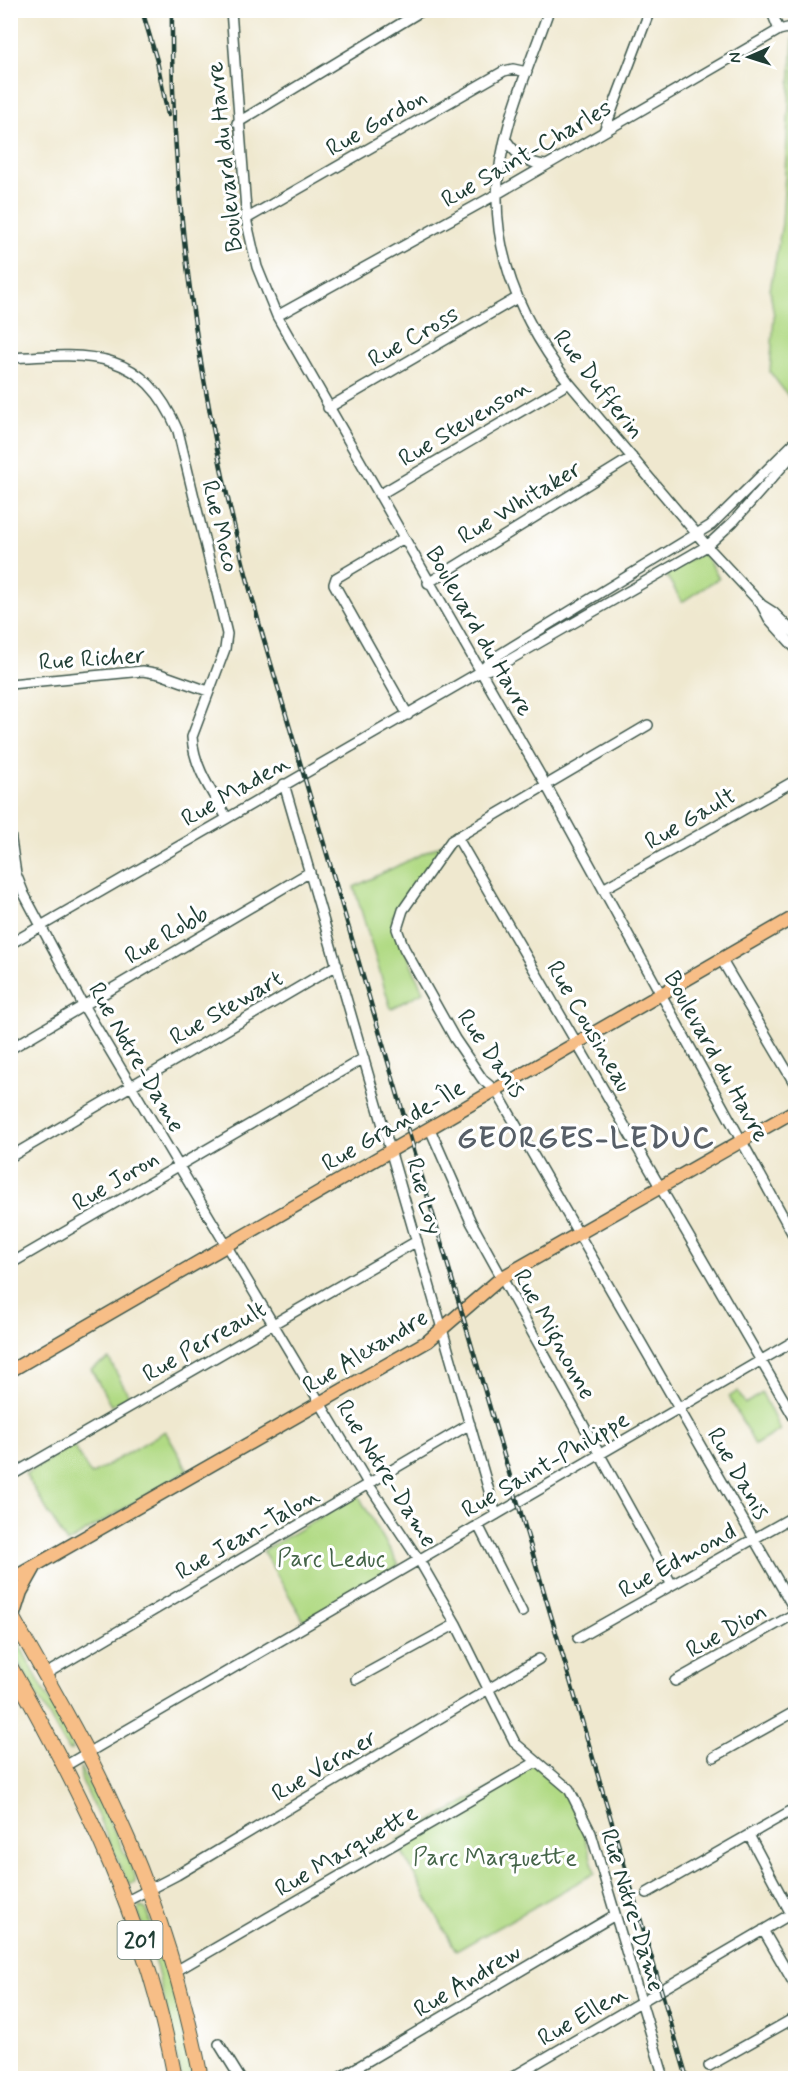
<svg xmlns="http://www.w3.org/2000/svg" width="806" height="2089" viewBox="0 0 806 2089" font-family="Mynerve,sans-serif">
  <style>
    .green { fill: #b1da84; stroke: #688c5c; stroke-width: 1.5 }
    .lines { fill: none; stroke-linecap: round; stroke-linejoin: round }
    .minor-casing { stroke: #3e574b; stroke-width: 12 }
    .major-casing { stroke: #3e574b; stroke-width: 15 }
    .highway-casing { stroke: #3e574b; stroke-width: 16 }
    .minor { stroke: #fff; stroke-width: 9 }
    .major { stroke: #f7be87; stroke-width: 12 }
    .highway { stroke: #f7be87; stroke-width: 14 }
    .rail-casing { stroke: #1f3d34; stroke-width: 4.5 }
    .rail { stroke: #fff; stroke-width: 2; stroke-dasharray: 7; stroke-linecap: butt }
    .labels { text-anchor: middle; stroke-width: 6; stroke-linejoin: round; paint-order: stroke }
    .shield { fill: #fff; stroke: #627771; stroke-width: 1.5 }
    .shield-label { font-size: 22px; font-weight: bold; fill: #1f3d34 }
    .street-label { font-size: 24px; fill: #1f3d34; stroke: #fff }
    .park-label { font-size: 24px; fill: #446448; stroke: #fff }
    .district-label { font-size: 30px; font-weight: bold; letter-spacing: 1.5px; fill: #575f68; stroke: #fff }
  </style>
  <rect width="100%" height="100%" fill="#fff"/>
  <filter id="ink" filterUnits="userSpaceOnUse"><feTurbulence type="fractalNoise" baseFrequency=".0167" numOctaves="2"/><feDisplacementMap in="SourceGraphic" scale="12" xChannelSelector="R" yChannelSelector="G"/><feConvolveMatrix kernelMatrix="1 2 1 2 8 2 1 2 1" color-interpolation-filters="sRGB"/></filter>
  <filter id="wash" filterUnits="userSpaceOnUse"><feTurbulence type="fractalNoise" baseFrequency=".008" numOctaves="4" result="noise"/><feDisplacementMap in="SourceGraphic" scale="24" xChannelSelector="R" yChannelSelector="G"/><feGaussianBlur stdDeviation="1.35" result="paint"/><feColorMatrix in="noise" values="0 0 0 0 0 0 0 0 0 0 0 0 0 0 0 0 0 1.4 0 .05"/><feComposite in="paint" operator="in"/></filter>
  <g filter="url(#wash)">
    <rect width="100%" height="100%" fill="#efe8cf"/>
    <path class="green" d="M793,37H795V405L770,372L774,316L770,290L782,224Z
      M703,552L719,578L682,602L665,573Z
      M457,837L392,918L423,992L391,1009L354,887Z
      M109,1359L129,1396L111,1406L91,1369Z
      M738,1391L745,1404L762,1393L780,1430L755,1445L729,1397Z
      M165,1431L188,1470L67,1543L25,1474L73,1445L91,1475Z
      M358,1495L399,1565L304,1621L263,1551Z
      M10,1627L71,1741L72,1750H68L11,1649Z
      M536,1762C581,1800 580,1819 595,1873L456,1951L396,1841Z
      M80,1767L108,1818L135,1875V1883L130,1884L127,1881L81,1778Z
      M141,1907L146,1909L175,1994L193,2078H182L157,1969L139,1915L138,1910Z"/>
  </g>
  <g filter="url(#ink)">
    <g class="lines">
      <g class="minor-casing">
        <path id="minor" d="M231,10L247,223L257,267L277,316L546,785L796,1240
          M549,10C529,68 499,132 497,195C496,265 527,329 569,383L707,546L761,604L769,619L796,649
          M771,10L779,30
          M237,123L423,10
          M604,131L650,10
          M506,140C517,156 527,163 546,165
          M246,219L504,71L513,69L527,72
          M277,316L497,194L779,30L796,26
          M10,358C90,353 143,348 178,431L227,634L225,649L192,737C194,768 212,792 227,818
          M328,408L517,298
          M379,495L569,383
          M404,538L336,578L334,584L408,715
          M428,583L632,457
          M762,605L773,612L796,635
          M480,672L492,659L711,525L796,441
          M10,684L143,671L160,674L208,691
          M648,725L451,841L403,910L397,929L404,948L455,1039L483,1080L497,1092L796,1612
          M284,784L496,1515
          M10,833L16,874L24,894L83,1005L369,1485L419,1560L456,1624L515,1743L569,1789L591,1833L664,2078
          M457,837L796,1421
          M603,889L796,780
          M10,944L480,672L497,667L707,546L733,522L796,451
          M721,959L796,1086
          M10,1049L310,872
          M430,1129L471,1222L672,1585
          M10,1157L337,965
          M10,1264L364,1058
          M10,1476L417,1241
          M478,1525L522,1612
          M578,1638L796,1515
          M44,1675L470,1424
          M356,1679L456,1624
          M675,1681L796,1613
          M714,1757L796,1711
          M65,1766L796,1340
          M749,1835L791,1914
          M647,1893L796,1808
          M127,1901L177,1875L539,1659
          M763,1930L796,1987
          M176,1971L536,1762
          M219,2044L240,2078
          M709,2066L796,2017
          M339,2078L615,1915
          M511,2078L796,1911"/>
      </g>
      <g class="major-casing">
        <path id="major" d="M10,1371L796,916
          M10,1580L428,1341L501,1278L796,1110
          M13,1617L21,1592L35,1567"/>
      </g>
      <g class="highway-casing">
        <path id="highway" d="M10,1613C47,1679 86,1745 117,1814C156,1899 183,1987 201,2078
          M10,1666C87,1802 146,1923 175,2078"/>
      </g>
      <use href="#minor" class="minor"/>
      <use href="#major" class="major"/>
      <use href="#highway" class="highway"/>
      <g class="rail-casing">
        <path id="rail" d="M142,10L157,61L168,115
          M172,10C170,218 204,423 259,623L687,2078"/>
      </g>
      <use href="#rail" class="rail"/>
    </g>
  </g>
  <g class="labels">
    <rect class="shield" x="117.5" y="1921" width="45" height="38" rx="4.5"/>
    <g class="shield-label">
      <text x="140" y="1948">201</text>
    </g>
    <g class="street-label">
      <text transform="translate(376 122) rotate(-30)" y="8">Rue Gordon</text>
      <text transform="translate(526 153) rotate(-30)" y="8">Rue Saint-Charles</text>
      <text transform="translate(224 157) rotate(-96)" y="8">Boulevard du Havre</text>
      <text transform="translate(413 336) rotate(-30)" y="8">Rue Cross</text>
      <text transform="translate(599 384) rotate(52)" y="8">Rue Dufferin</text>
      <text transform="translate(464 422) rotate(-31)" y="8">Rue Stevenson</text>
      <text transform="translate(519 502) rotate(-31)" y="8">Rue Whitaker</text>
      <text transform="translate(221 526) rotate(76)" y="8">Rue Moco</text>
      <text transform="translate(480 631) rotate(60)" y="8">Boulevard du Havre</text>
      <text transform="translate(92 658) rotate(-4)" y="8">Rue Richer</text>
      <text transform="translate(235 790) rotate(-30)" y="8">Rue Maden</text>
      <text transform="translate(690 818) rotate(-30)" y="8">Rue Gault</text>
      <text transform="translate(166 934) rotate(-31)" y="8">Rue Robb</text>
      <text transform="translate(226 1007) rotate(-30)" y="8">Rue Stewart</text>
      <text transform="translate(590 1026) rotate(60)" y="8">Rue Cousineau</text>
      <text transform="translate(492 1053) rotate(55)" y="8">Rue Danis</text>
      <text transform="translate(717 1056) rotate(61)" y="8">Boulevard du Havre</text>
      <text transform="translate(137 1057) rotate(60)" y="8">Rue Notre-Dame</text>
      <text transform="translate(393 1125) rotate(-30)" y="8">Rue Grande-Île</text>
      <text transform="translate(115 1180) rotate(-31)" y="8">Rue Joron</text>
      <text transform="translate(425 1196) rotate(74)" y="8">Rue Loy</text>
      <text transform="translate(555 1334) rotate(61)" y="8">Rue Mignonne</text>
      <text transform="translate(204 1341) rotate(-30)" y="8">Rue Perreault</text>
      <text transform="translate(365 1351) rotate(-31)" y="8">Rue Alexandre</text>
      <text transform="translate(545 1464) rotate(-30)" y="8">Rue Saint-Philippe</text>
      <text transform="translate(387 1473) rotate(58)" y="8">Rue Notre-Dame</text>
      <text transform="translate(739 1473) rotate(60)" y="8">Rue Danis</text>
      <text transform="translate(247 1533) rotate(-30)" y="8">Rue Jean-Talon</text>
      <text transform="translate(677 1560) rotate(-29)" y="8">Rue Edmond</text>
      <text transform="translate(726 1630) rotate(-29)" y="8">Rue Dion</text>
      <text transform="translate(324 1765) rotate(-31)" y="8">Rue Verner</text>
      <text transform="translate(346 1850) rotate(-30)" y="8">Rue Marquette</text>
      <text transform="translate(633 1910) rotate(73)" y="8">Rue Notre-Dame</text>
      <text transform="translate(467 1980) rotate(-31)" y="8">Rue Andrew</text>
      <text transform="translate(582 2015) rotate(-30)" y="8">Rue Ellen</text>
    </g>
    <g class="park-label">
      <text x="331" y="1566">Parc Leduc</text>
      <text x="495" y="1865">Parc Marquette</text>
    </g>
    <g class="district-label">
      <text x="586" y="1147">GEORGES-LEDUC</text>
    </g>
  </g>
  <rect width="806" height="2089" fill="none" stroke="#fff" stroke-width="36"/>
  <g transform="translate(749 57) rotate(267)" stroke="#ffffff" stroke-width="4.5" paint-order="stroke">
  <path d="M0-4.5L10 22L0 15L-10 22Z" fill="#1f3d34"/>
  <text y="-9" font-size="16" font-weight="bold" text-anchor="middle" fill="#1f3d34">N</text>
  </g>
</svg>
